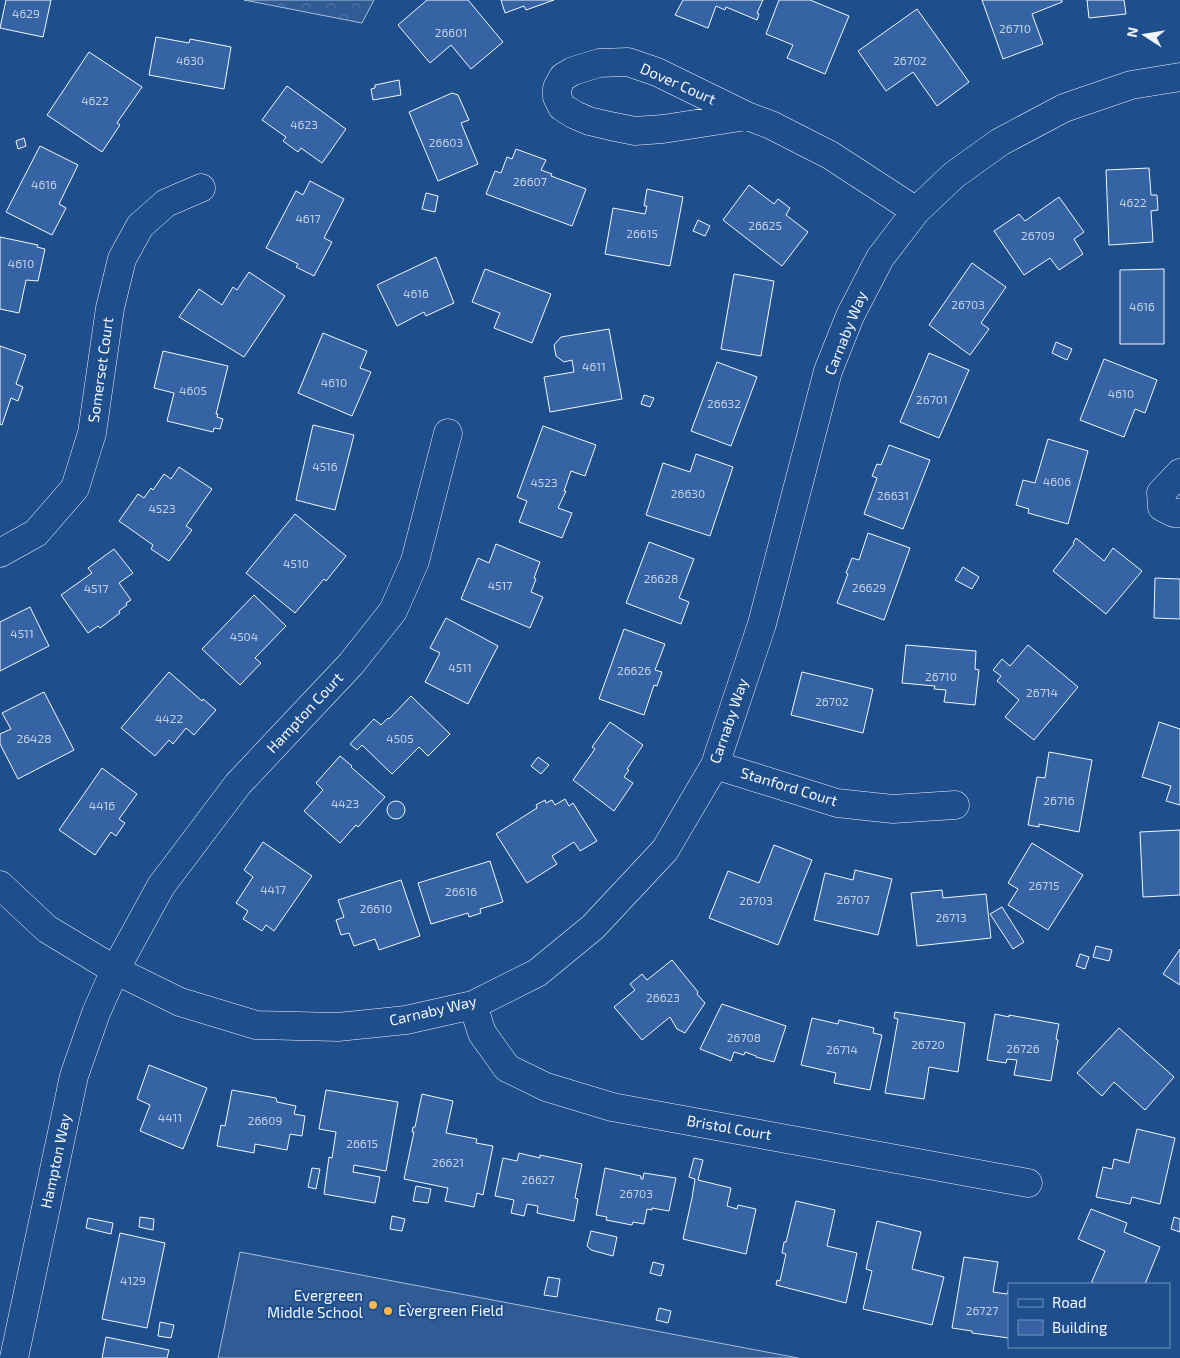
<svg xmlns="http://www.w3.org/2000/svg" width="1180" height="1358" viewBox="0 0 1180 1358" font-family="'Exo 2',sans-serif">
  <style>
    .forest { fill: url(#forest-crowns); stroke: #a8bbd7 }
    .built { fill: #305b95; stroke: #a8bbd7 }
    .building { fill: #3563a3; stroke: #f2f6ff }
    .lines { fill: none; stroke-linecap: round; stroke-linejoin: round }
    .minor-casing { stroke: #f2f6ff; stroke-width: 29 }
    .minor { stroke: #1f4e8c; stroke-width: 28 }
    .poi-dot { fill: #ffb74d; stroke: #1f4e8c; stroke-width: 2 }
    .labels { text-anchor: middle; stroke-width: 4; stroke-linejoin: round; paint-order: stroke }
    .number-label { font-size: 12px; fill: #c3d1e8 }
    .street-label { font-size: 15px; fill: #f2f6ff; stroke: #1f4e8c }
    .poi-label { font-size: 15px; fill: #f2f6ff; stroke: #1f4e8c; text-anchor: end }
  </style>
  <defs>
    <pattern id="forest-crowns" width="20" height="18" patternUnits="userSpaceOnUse" patternTransform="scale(1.25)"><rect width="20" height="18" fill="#305b95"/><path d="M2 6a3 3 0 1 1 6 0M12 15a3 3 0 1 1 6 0" fill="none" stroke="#4e73a5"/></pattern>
  </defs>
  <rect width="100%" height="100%" fill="#1f4e8c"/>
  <path class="forest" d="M244,0H374L362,23Z"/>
  <path class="built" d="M240,1252L798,1358H218Z"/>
  <path class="building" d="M6,0H51L43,37L0,28Z
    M427,0H468L503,42L471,69L451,45L430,63L398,25Z
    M501,0H554L526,10L524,6L505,13Z
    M683,0H763L757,13L759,14L757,20L726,7L725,10L716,6L708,28L675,15Z
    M779,0H810L849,16L825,74L787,58L793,45L766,34Z
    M982,0H1062V2L1032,14L1043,44L1003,59Z
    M1087,0H1124L1126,14L1089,18Z
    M917,9L969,82L937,106L913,72L886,91L858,51Z
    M156,37L189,43L190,39L231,47L224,89L149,75Z
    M89,52L142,87L117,123L120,125L102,152L47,115Z
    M399,80L401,95L373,100L371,89L375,88V85Z
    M287,86L346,129L322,163L301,148L298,152L283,141L286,137L262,120Z
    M452,93L458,95L469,120L461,123L478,164L438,181L409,112Z
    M24,138L26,146L18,149L16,141Z
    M40,146L78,165L59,204L66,208L52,235L6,212Z
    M516,149L546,160L541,170L552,174L551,176L586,189L572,226L486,194L495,171L501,173L507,157L512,159Z
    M1149,168L1151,195H1157L1158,210L1151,211L1153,242L1109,245L1106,170Z
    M310,181L344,199L324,238L332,242L314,276L296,267L298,264L266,248L296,191L303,195Z
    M749,185L774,204L778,199L790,208L786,215L808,232L782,266L723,220Z
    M647,189L683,197L670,266L605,254L613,208L645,214L647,206H644Z
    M426,193L438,196L435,212L422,209Z
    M1059,197L1084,232L1074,239L1083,254L1059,270L1050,258L1024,275L994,231L1019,214L1025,221Z
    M698,220L710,226L705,236L693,231Z
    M0,237L38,245L37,247L45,249L38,281L26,280L19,313L0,309Z
    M436,257L454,303L426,316L424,312L397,326L377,285Z
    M972,263L1006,287L981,323L989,329L970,355L929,325Z
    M485,269L551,294L532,343L494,328L500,313L472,302Z
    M1164,269V344H1120V270Z
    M249,272L285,296L244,357L179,317L199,289L222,305L233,287L237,290Z
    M734,274L774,281L761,356L721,349Z
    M609,329L622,399L550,412L544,377L574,372L572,360L564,362L556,356L554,345L561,337Z
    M323,333L367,351L360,368L371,372L352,416L298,393Z
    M1056,342L1072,349L1067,360L1052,353Z
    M0,346L26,355L16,384L23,387L18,401L11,398L2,425L0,424Z
    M163,351L228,366L216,414H218L217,417L223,419L220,429L214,428L213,432L167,421L174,393L154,388Z
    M929,353L969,370L939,438L900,422Z
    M1104,359L1157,380L1145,413L1135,409L1124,437L1080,420Z
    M717,362L757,377L731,446L691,431Z
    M644,395L654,398L650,407L641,404Z
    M313,425L354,435L335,510L296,500Z
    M543,426L596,445L585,476L571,471L564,491H566L558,508L572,513L562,538L519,522L527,501L517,497Z
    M1048,439L1088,451L1068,524L1028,513L1029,509L1016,505L1023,480L1035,483Z
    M889,445L930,460L903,529L864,514L877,478L872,476L877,464L881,465Z
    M696,454L733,467L710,536L646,515L663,463L690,472Z
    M179,467L212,489L186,526L192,530L169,561L151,549L153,545L119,521L138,494L144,498L151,488L153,490L164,474L171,479Z
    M295,514L346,556L326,581L324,579L295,613L246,573Z
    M868,533L910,548L884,620L837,603L848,574L846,573L852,558L859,560Z
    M1076,538L1104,561L1113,548L1142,571L1106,614L1053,571L1074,544L1073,543Z
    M649,542L694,559L679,598L689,602L681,624L626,603Z
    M496,544L540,562L534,578L536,579L531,592L543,597L530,628L461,599L478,558L489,563Z
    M114,549L133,573L119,583L131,600L126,603L127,605L119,611L120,613L100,628L98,626L88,633L61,595L92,573L88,568Z
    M963,567L979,577L972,589L955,580Z
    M1155,578L1180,579V619L1154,618Z
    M254,595L286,626L255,658L261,663L240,685L202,649Z
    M30,607L49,646L0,671V622Z
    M446,618L498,646L468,704L425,682L440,653L430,648Z
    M624,629L665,644L655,670L662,672L657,686L654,685L644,715L599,699Z
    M906,645L976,651L975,669L979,670L975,705L944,702L946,690L934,689L935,686L902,683Z
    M1028,645L1078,687L1034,740L1005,717L1019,700L997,681L1001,676L993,670L1002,659L1010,666Z
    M169,672L202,701L203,699L216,710L194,735L186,728L173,744L169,740L155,756L121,728Z
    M802,672L873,689L863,733L791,715Z
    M44,692L74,750L18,779L0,744V734L11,729L2,713Z
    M411,696L450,734L428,756L419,747L392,774L362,745L357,750L350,744L374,719L381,725L388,718L389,719Z
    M610,722L643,745L627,769L629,770L624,777L633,783L614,811L573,780L595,749L592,747Z
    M1159,722L1180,729V805L1166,801L1171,786L1142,777Z
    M1049,752L1092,760L1079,832L1039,824V827L1028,825L1037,777L1045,778Z
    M340,756L352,766L351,767L385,797L358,827L356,825L340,843L304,811L323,790L316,783Z
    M538,757L549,765L541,774L531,766Z
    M102,768L137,794L119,819L125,823L116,836L111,832L95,855L59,830Z
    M565,799L569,806L573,803L597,841L580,851L574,842L552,856L557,864L527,883L496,834L537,808L536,805L545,800L546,803L552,800L555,805Z
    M387 810a9 9 0 1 1 18 0a9 9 0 1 1-18 0Z
    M1180,830V895L1143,897L1140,832Z
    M263,842L312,876L274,931L266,925L262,931L243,919L248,911L236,903L253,877L244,870Z
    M1032,843L1083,875L1048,930L1008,905L1018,889L1008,883Z
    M774,845L812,860L778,945L709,918L728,871L759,883Z
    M490,861L503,902L480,909L481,913L469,917L468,913L431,924L418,883Z
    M855,870L892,879L878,935L814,920L825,873L853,880Z
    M401,880L420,936L379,950L375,939L354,946L349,933L341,935L336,920L344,917L338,900Z
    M942,890L943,898L986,894L991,938L917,946L911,893Z
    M1002,907L1024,942L1013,949L990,914Z
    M1096,946L1112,950L1109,961L1093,957Z
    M1180,949V985L1163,974Z
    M1080,954L1089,957L1085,969L1076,966Z
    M672,960L698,992L697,994L705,1003L685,1033L677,1029L670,1017L642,1040L614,1007L635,990L630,984L642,974L647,980Z
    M722,1004L786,1026L774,1062L756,1057V1056L745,1052L744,1055L734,1052L731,1061L700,1049Z
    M895,1012L965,1023L958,1072L929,1067L924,1099L885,1093L898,1019L894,1018Z
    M995,1014L1009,1017V1015L1059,1024L1056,1039L1058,1040L1051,1081L1014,1075L1017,1060L1007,1059L1006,1063L987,1060Z
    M812,1018L838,1024L839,1020L874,1028L873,1033L882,1035L870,1090L834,1083L836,1073L801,1065Z
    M1119,1028L1174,1077L1145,1110L1114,1082L1102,1096L1077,1073Z
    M149,1065L207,1088L183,1149L140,1131L150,1105L137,1099Z
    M232,1090L276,1098L277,1102L296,1106L294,1114L305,1116L302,1136L290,1134L287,1150L255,1144L254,1153L217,1146L221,1125L225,1126Z
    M326,1090L398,1102L386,1171L354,1165L353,1172L380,1177L375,1203L324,1194L329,1157L332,1158L336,1132L319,1129Z
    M422,1094L453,1101L446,1133L477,1139L476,1143L493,1146L483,1195L477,1193L474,1207L445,1201L448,1188L404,1179L414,1132H412L413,1127H415Z
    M1137,1129L1175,1138L1160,1204L1132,1197L1130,1204L1096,1197L1103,1167L1112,1169L1114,1159L1129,1163Z
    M519,1153L540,1158V1155L582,1164L575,1198L578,1199L574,1221L537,1213L538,1206L527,1204L524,1216L511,1213L514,1200L495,1196L503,1158L517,1161Z
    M694,1158L703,1160L698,1180L731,1188L727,1206L737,1209L738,1205L756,1209L746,1254L683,1239L692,1198L695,1179L689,1177Z
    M312,1168L320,1169L316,1189L308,1187Z
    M605,1168L641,1176V1179H643L644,1173L676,1178L669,1211L652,1208V1210L647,1209L644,1224L633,1222L632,1225L606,1220L607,1217L596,1215Z
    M416,1186L431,1189L428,1203L413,1201Z
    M796,1201L835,1210L827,1246L857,1253L846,1303L776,1285L777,1280L780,1281L786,1254L782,1253L784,1242H786Z
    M1091,1209L1127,1223L1124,1232L1160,1247L1145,1284H1092V1281L1105,1251L1078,1239Z
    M392,1216L405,1219L402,1231L390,1229Z
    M140,1217L154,1219L153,1230L139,1227Z
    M1174,1217L1180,1219V1232L1171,1229Z
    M88,1218L113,1223L111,1234L86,1228Z
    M877,1221L921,1232L912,1269L944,1277L932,1325L863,1309L872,1271L866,1269Z
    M591,1231L617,1237L613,1256L591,1250L587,1246Z
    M120,1233L165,1243L147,1328L102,1319Z
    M964,1257L998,1262L993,1292L1007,1294L1009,1288V1338L972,1333V1331L952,1328Z
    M653,1262L664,1265L661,1276L650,1273Z
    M548,1277L560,1279L557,1297L544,1295Z
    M408,1303L412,1310L405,1314L401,1307Z
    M659,1308L671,1311L668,1323L656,1320Z
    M160,1322L174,1325L171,1338L158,1336Z
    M106,1337L169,1350L167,1358H102Z"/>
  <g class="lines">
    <g class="minor-casing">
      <path id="minor" d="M747,116L663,129L635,131L610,126L589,121L575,115L562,107L557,97V88L563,77L573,71L599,63L628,62L657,72L747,116L771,125L830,155L916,211
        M1180,473L1161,493L1162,507L1174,513H1180
        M0,553L36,533L75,488L92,433L110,308L122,259L140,226L166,203L201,188
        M715,765L837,803L893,809L955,805
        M0,885L47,929L115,970L180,1002L256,1025L338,1027L406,1020L473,1005L537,973L593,927L665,850L715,765L762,624L828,371L850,316L880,258L916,211L954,175L1000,142L1064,108L1131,85L1180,77
        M473,1005L482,1033L507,1068L546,1087L612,1107L1028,1183
        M14,1358L74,1076L96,1013L115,970L161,886L238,784L351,664L393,611L415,561L448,433"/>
    </g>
    <use href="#minor" class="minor"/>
  </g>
  <g class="poi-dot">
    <circle cx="373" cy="1305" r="5"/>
    <circle cx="388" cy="1311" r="5"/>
  </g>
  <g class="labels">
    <g class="number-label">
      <text x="26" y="18">4629</text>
      <text x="1015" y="33">26710</text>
      <text x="451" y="37">26601</text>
      <text x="190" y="65">4630</text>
      <text x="910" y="65">26702</text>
      <text x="95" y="105">4622</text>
      <text x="304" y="129">4623</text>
      <text x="446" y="147">26603</text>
      <text x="530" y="186">26607</text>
      <text x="44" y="189">4616</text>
      <text x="1133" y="207">4622</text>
      <text x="308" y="223">4617</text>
      <text x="765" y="230">26625</text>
      <text x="642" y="238">26615</text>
      <text x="1038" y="240">26709</text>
      <text x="21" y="268">4610</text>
      <text x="416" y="298">4616</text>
      <text x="968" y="309">26703</text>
      <text x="1142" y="311">4616</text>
      <text x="594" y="371">4611</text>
      <text x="334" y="387">4610</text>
      <text x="193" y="395">4605</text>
      <text x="1121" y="398">4610</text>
      <text x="932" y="404">26701</text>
      <text x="724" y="408">26632</text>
      <text x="325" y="471">4516</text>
      <text x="1057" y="486">4606</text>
      <text x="544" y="487">4523</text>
      <text x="688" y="498">26630</text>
      <text x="893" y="500">26631</text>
      <text x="162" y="513">4523</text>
      <text x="296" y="568">4510</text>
      <text x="661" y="583">26628</text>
      <text x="500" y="590">4517</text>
      <text x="869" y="592">26629</text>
      <text x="96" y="593">4517</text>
      <text x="22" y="638">4511</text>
      <text x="244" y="641">4504</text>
      <text x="460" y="672">4511</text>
      <text x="634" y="675">26626</text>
      <text x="941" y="681">26710</text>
      <text x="1042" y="697">26714</text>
      <text x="832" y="706">26702</text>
      <text x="169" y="723">4422</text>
      <text x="34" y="743">26428</text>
      <text x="400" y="743">4505</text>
      <text x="1059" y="805">26716</text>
      <text x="345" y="808">4423</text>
      <text x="102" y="810">4416</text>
      <text x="1044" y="890">26715</text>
      <text x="273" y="894">4417</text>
      <text x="461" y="896">26616</text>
      <text x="853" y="904">26707</text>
      <text x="756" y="905">26703</text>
      <text x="376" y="913">26610</text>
      <text x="951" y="922">26713</text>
      <text x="663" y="1002">26623</text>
      <text x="744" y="1042">26708</text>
      <text x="928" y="1049">26720</text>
      <text x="1023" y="1053">26726</text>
      <text x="842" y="1054">26714</text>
      <text x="170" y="1122">4411</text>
      <text x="265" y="1125">26609</text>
      <text x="362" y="1148">26615</text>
      <text x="448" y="1167">26621</text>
      <text x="538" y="1184">26627</text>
      <text x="636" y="1198">26703</text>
      <text x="133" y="1285">4129</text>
      <text x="982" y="1315">26727</text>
    </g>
    <g class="street-label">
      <text transform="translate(678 84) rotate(24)" y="5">Dover Court</text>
      <text transform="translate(846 333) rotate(-68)" y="5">Carnaby Way</text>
      <text transform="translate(101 370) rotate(-82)" y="5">Somerset Court</text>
      <text transform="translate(305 713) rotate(-47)" y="5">Hampton Court</text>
      <text transform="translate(729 721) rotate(-71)" y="5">Carnaby Way</text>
      <text transform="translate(789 787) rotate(17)" y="5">Stanford Court</text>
      <text transform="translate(433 1011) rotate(-13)" y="5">Carnaby Way</text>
      <text transform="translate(729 1128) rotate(10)" y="5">Bristol Court</text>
      <text transform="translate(56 1161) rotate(-78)" y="5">Hampton Way</text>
    </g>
    <g class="poi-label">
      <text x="363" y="1301">Evergreen<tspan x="363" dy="17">Middle School</tspan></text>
      <text x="398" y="1316" text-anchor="start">Evergreen Field</text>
    </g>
  </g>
  <rect x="1008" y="1283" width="162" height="65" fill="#1f4e8c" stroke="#7391ba"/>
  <rect x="1018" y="1299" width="25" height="8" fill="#1f4e8c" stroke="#7391ba"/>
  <text x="1052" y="1308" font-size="15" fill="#f2f6ff">Road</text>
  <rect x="1018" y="1320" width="25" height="15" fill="#3563a3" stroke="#7391ba"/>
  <text x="1052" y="1333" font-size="15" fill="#f2f6ff">Building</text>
  <g transform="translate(1145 35) rotate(282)" stroke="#1f4e8c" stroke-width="4" paint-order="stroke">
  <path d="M0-4L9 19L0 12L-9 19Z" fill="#f2f6ff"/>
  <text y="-8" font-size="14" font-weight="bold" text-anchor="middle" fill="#f2f6ff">N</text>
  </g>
</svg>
